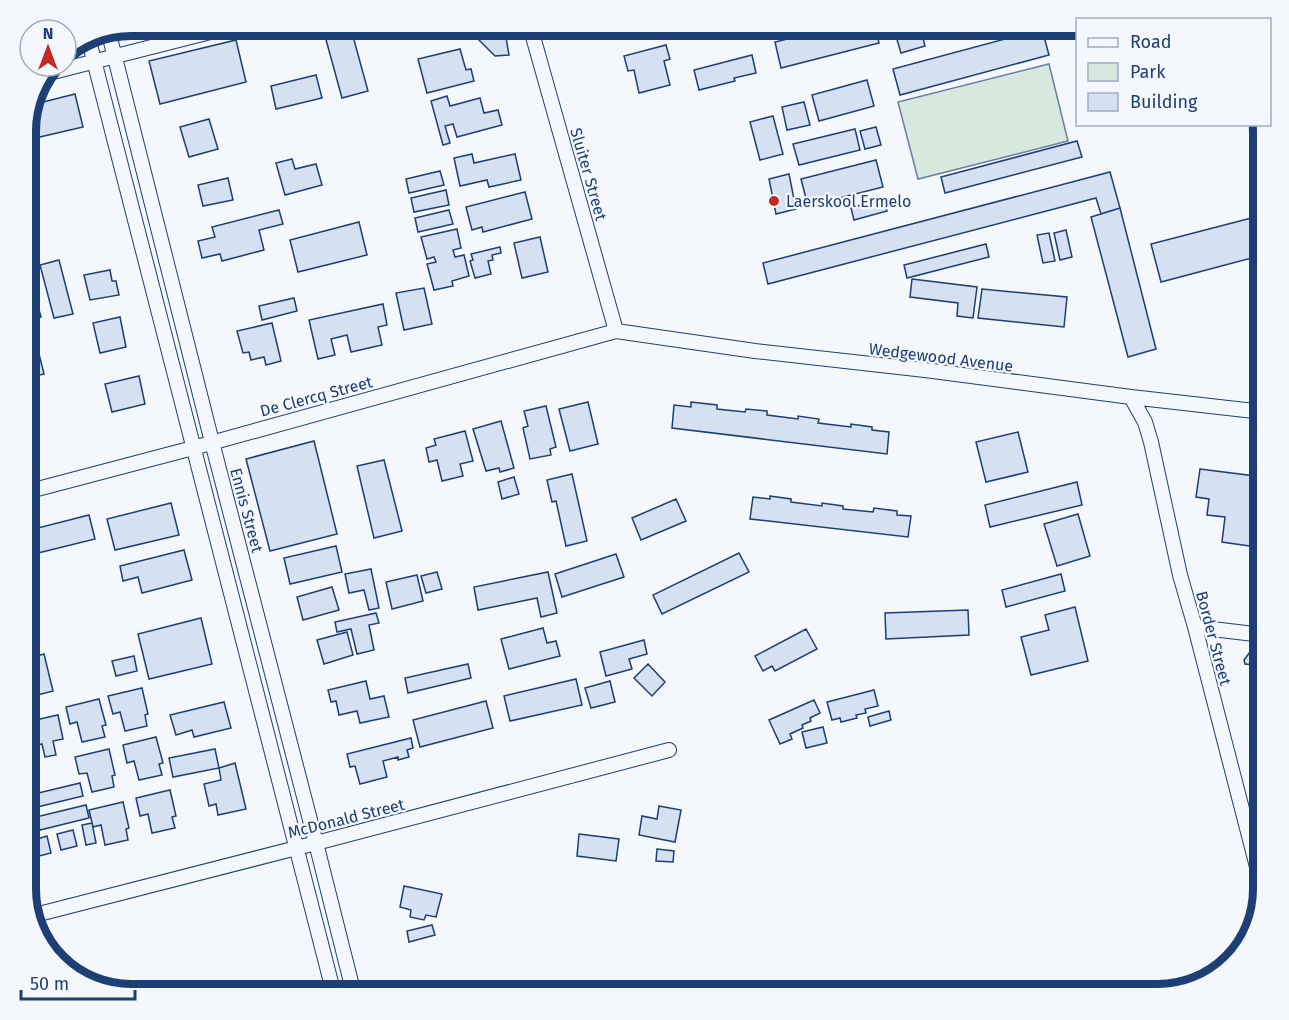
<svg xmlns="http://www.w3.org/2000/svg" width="1289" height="1020" viewBox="0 0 1289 1020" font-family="'Fira Sans',sans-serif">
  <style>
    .green { fill: #d7e8df; stroke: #687fa3; stroke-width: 1.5 }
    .building { fill: #d5e0f0; stroke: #1d3f73; stroke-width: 1.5 }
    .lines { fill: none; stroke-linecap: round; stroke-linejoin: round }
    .street-casing { stroke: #1d3f73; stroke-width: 16 }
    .street { stroke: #f4f7fb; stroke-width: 14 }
    .poi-dot { fill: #c62828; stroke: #f4f7fb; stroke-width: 2 }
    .labels { text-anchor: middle; stroke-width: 4.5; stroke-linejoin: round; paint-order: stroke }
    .street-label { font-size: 16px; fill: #1d3f73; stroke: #f4f7fb }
    .poi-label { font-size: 16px; fill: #1d3f73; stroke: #f4f7fb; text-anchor: start }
    .rim { fill: none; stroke: #1d3f73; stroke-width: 8 }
  </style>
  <rect width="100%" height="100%" fill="#f4f7fb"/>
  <path class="green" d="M1049,64L1068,141L918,179L898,102Z"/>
  <path class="building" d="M465,26H504L509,55L495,56Z
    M840,26H875L879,43L781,68L775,42Z
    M893,26H920L925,46L901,53Z
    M351,29L368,91L342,98L325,36Z
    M1042,29L1049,55L900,95L893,69Z
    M236,40L246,82L160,104L149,61Z
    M666,45L670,59L664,61L670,85L639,93L634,70L628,71L624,56Z
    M460,49L466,70L471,69L474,81L427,93L418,59Z
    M752,55L756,73L734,78L735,81L699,90L694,70Z
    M316,75L322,98L276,109L271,86Z
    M867,80L874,106L819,121L812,95Z
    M75,94L83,127L31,139L27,121L31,105Z
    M447,96L450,106L480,98L484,113L498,110L502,125L457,137L453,124L445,126L450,143L443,145L431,101Z
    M804,102L810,125L787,130L782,107Z
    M773,116L783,154L760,160L750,122Z
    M209,119L218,149L189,157L180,127Z
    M876,127L881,145L865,149L860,131Z
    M855,129L860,150L799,165L793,144Z
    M1077,141L1082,157L945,193L941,177Z
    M472,154L474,163L515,154L521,180L489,187L487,180L460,186L454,158Z
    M292,159L295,169L316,164L322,185L285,195L276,163Z
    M876,160L883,187L808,206L801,179Z
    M440,171L444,185L409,193L406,179Z
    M1110,172L1120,208L1101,214L1096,198L768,284L763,263Z
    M789,174L796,209L776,214L769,179Z
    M228,178L233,200L203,206L198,185Z
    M446,190L449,205L414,212L411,198Z
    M525,192L532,219L483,232L482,227L472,230L466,207Z
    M883,199L887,211L854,220L851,208Z
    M1120,208L1156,349L1128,357L1091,217Z
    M279,210L283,224L259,230L264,250L222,261L220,254L202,258L198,241L215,237L212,227Z
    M449,210L453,224L418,232L415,218Z
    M1263,215V255L1161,282L1151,244Z
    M26,216L37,260L26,263Z
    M359,222L367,255L298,272L290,240Z
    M457,229L461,248L453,250L455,257L464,255L469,276L452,281L453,286L434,290L427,264L436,262L434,257L427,259L421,237Z
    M1066,230L1072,257L1060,260L1054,233Z
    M1049,233L1055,261L1043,263L1037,235Z
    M540,237L548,272L522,278L514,243Z
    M986,244L989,257L907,278L904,265Z
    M500,247L501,253L492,255L493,260L488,261L491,274L475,278L470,261L473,260L471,254Z
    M59,260L73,314L54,318L40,265Z
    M110,270L112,281H116L119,295L90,300L84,275Z
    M29,274L41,317L26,321V275Z
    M912,279L977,287L973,318L957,316L958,303L910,297Z
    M424,288L432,324L404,330L396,293Z
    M982,289L1067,297L1064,327L978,318Z
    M294,298L297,311L262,320L259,306Z
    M383,304L387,325L378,327L382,345L351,352L347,335L331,339L335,355L318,359L309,320Z
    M120,317L126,347L100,353L93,323Z
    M272,323L281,361L266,365L264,357L251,360L249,352L243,353L237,331Z
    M35,338L44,374L26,378V340Z
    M139,376L145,404L112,412L105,384Z
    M588,402L598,444L570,451L559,409Z
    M691,402L717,405V409L745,412L746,409L767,411V415L798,419V416L819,419L818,423L851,427V424L872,427V430L889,432L887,454L672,428L674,405L691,407Z
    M546,406L556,447L550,449L551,455L530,459L523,428L528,426L524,411Z
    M501,421L514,468L500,472L499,468L486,471L473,429Z
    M465,431L473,461L460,464L463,476L442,481L437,460L429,462L426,448L436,445L434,439Z
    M1018,432L1028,472L986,482L976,442Z
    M314,441L337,534L270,551L246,459Z
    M384,460L402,531L374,538L357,466Z
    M1200,469L1263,477V548L1222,542L1225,517L1207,515L1209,499L1196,497Z
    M572,474L587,541L566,546L556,501L552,502L547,480Z
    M514,477L519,494L502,499L498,482Z
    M1077,482L1082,505L990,527L985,505Z
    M770,496L791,499V502L822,506V503L843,506V509L873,512L874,508L897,511V515L911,516L908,537L750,519L753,497L770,499Z
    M676,499L686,521L641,540L632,518Z
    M171,503L179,535L115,550L107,519Z
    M1078,514L1090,556L1057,566L1044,524Z
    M89,515L95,539L26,556V531Z
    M336,546L342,572L290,584L284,558Z
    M184,550L192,580L142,593L138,577L123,581L120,566Z
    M739,553L749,572L662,614L653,595Z
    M616,554L624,577L562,597L555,574Z
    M371,569L379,608L369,610L364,590L349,593L345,574Z
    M26,571L32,594L26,595Z
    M437,572L442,589L426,593L421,576Z
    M548,572L557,613L541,617L537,598L478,610L474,587Z
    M1259,572L1263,573V620L1253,619Z
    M1061,574L1065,591L1006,607L1002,590Z
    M417,575L423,601L392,609L386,582Z
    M332,587L339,610L303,620L297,597Z
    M1075,607L1088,661L1031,675L1021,637L1049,630L1045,615Z
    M968,610L969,635L886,639L885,613Z
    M376,613L379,623L369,625L374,650L357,654L351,629L337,632L335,622Z
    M201,618L212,664L149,679L138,634Z
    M543,628L547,643L556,641L560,656L509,669L501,639Z
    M806,629L817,649L775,671L772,666L763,671L755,656Z
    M347,632L353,655L324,664L317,640Z
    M644,640L647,654L629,659L632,669L606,676L600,652Z
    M1253,648L1263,649V666L1245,664L1244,660Z
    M44,654L53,691L26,698V659Z
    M134,656L137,671L116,676L112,661Z
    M468,664L471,678L408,693L405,678Z
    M648,664L665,682L652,696L634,678Z
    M576,679L582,705L510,721L504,696Z
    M366,681L370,699L384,696L389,717L360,723L357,711L339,715L336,701L331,702L328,690Z
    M610,681L615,702L591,708L585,688Z
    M142,688L148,714L145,715L147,726L125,731L120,712L113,714L108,696Z
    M874,690L878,706L865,709L866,713L856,715L857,718L841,722L840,718L832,720L827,702Z
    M99,699L106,725L102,726L105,737L82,742L77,722L70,724L66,707Z
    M814,700L820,713L810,718L811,721L802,725L803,728L790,734L792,739L780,744L769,720Z
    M486,701L493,728L420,747L413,720Z
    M224,702L231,728L194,737L192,730L176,735L170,715Z
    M889,711L891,720L870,726L868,717Z
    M58,715L63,739L53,741L56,755L45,757L42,744L26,748V722Z
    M823,727L827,743L806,748L802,732Z
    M156,737L163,763L159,764L162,775L139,780L134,761L127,763L123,745Z
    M411,738L413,748L407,750L409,757L398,760V757L383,761L387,777L360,784L355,766L350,767L347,754Z
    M109,749L115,775L112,776L114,787L92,792L87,773L79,774L75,757Z
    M215,749L219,768L173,777L169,758Z
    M235,763L246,809L218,815L216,804L209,806L204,784L221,780L219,768Z
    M80,783L83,796L33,808L30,795Z
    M170,790L176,816L172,817L175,828L152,833L148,814L140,816L136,798Z
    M30,795L33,808L26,810V796Z
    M123,802L129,828L126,829L128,840L105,845L101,825L93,827L89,810Z
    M86,805L89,818L40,830L36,817Z
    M659,806L681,810L675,842L639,835L642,816L657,819Z
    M35,818L38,831L26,834V820Z
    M92,823L96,843L86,845L82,825Z
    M73,830L77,846L61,850L57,834Z
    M579,834L619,839L616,861L577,856Z
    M47,836L51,853L35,857L31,841Z
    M657,849L674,851L673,862L656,861Z
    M404,886L442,894L436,917L426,915L424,920L410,917L411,910L400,907Z
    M432,925L435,935L409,942L407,931Z"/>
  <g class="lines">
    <g class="street-casing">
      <path id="street" d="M530,26L616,331
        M109,34L212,442L316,843L354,994
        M89,41L334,994
        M45,74L234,26
        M1131,397L1145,422L1151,442L1180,575L1195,627L1263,890
        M26,492L193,448L616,331L755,351L925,370L1131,397L1263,412
        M1195,627L1263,635
        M31,916L316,843L669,750"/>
    </g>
    <use href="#street" class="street"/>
  </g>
  <circle class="poi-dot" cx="774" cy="201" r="6"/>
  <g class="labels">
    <g class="street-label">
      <text transform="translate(589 174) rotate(74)" y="6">Sluiter Street</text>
      <text transform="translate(941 357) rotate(7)" y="6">Wedgewood Avenue</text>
      <text transform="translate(316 396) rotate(-15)" y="6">De Clercq Street</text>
      <text transform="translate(247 510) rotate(75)" y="6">Ennis Street</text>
      <text transform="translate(1214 638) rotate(75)" y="6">Border Street</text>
      <text transform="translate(346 818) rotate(-14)" y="6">McDonald Street</text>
    </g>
    <g class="poi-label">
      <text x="786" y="207">Laerskool Ermelo</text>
    </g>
  </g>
  <path d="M0 0H1289V1020H0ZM131 36H1158A95 95 0 0 1 1253 131V889A95 95 0 0 1 1158 984H131A95 95 0 0 1 36 889V131A95 95 0 0 1 131 36Z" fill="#f4f7fb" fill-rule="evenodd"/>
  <path class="rim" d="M131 36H1158A95 95 0 0 1 1253 131V889A95 95 0 0 1 1158 984H131A95 95 0 0 1 36 889V131A95 95 0 0 1 131 36Z"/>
  <rect x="1076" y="18" width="195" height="108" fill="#f4f7fb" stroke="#9eadc5" stroke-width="1.5"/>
  <rect x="1088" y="38" width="30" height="9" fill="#f4f7fb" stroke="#9eadc5" stroke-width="1.5"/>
  <text x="1130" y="48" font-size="18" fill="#1d3f73">Road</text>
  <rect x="1088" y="63" width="30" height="18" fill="#d7e8df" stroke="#9eadc5" stroke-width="1.5"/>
  <text x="1130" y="78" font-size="18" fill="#1d3f73">Park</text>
  <rect x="1088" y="93" width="30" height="18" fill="#d5e0f0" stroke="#9eadc5" stroke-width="1.5"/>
  <text x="1130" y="108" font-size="18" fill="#1d3f73">Building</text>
  <g transform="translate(48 48)"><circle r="28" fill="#f4f7fb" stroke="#9eadc5" stroke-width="1.5"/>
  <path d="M0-4.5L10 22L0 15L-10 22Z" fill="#c62828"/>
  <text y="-9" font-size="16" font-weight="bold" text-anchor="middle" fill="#1d3f73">N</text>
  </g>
  <path d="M21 990v9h114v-9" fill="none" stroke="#1d3f73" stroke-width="3"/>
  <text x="30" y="990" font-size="18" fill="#1d3f73" stroke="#f4f7fb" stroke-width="4.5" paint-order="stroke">50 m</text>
</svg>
